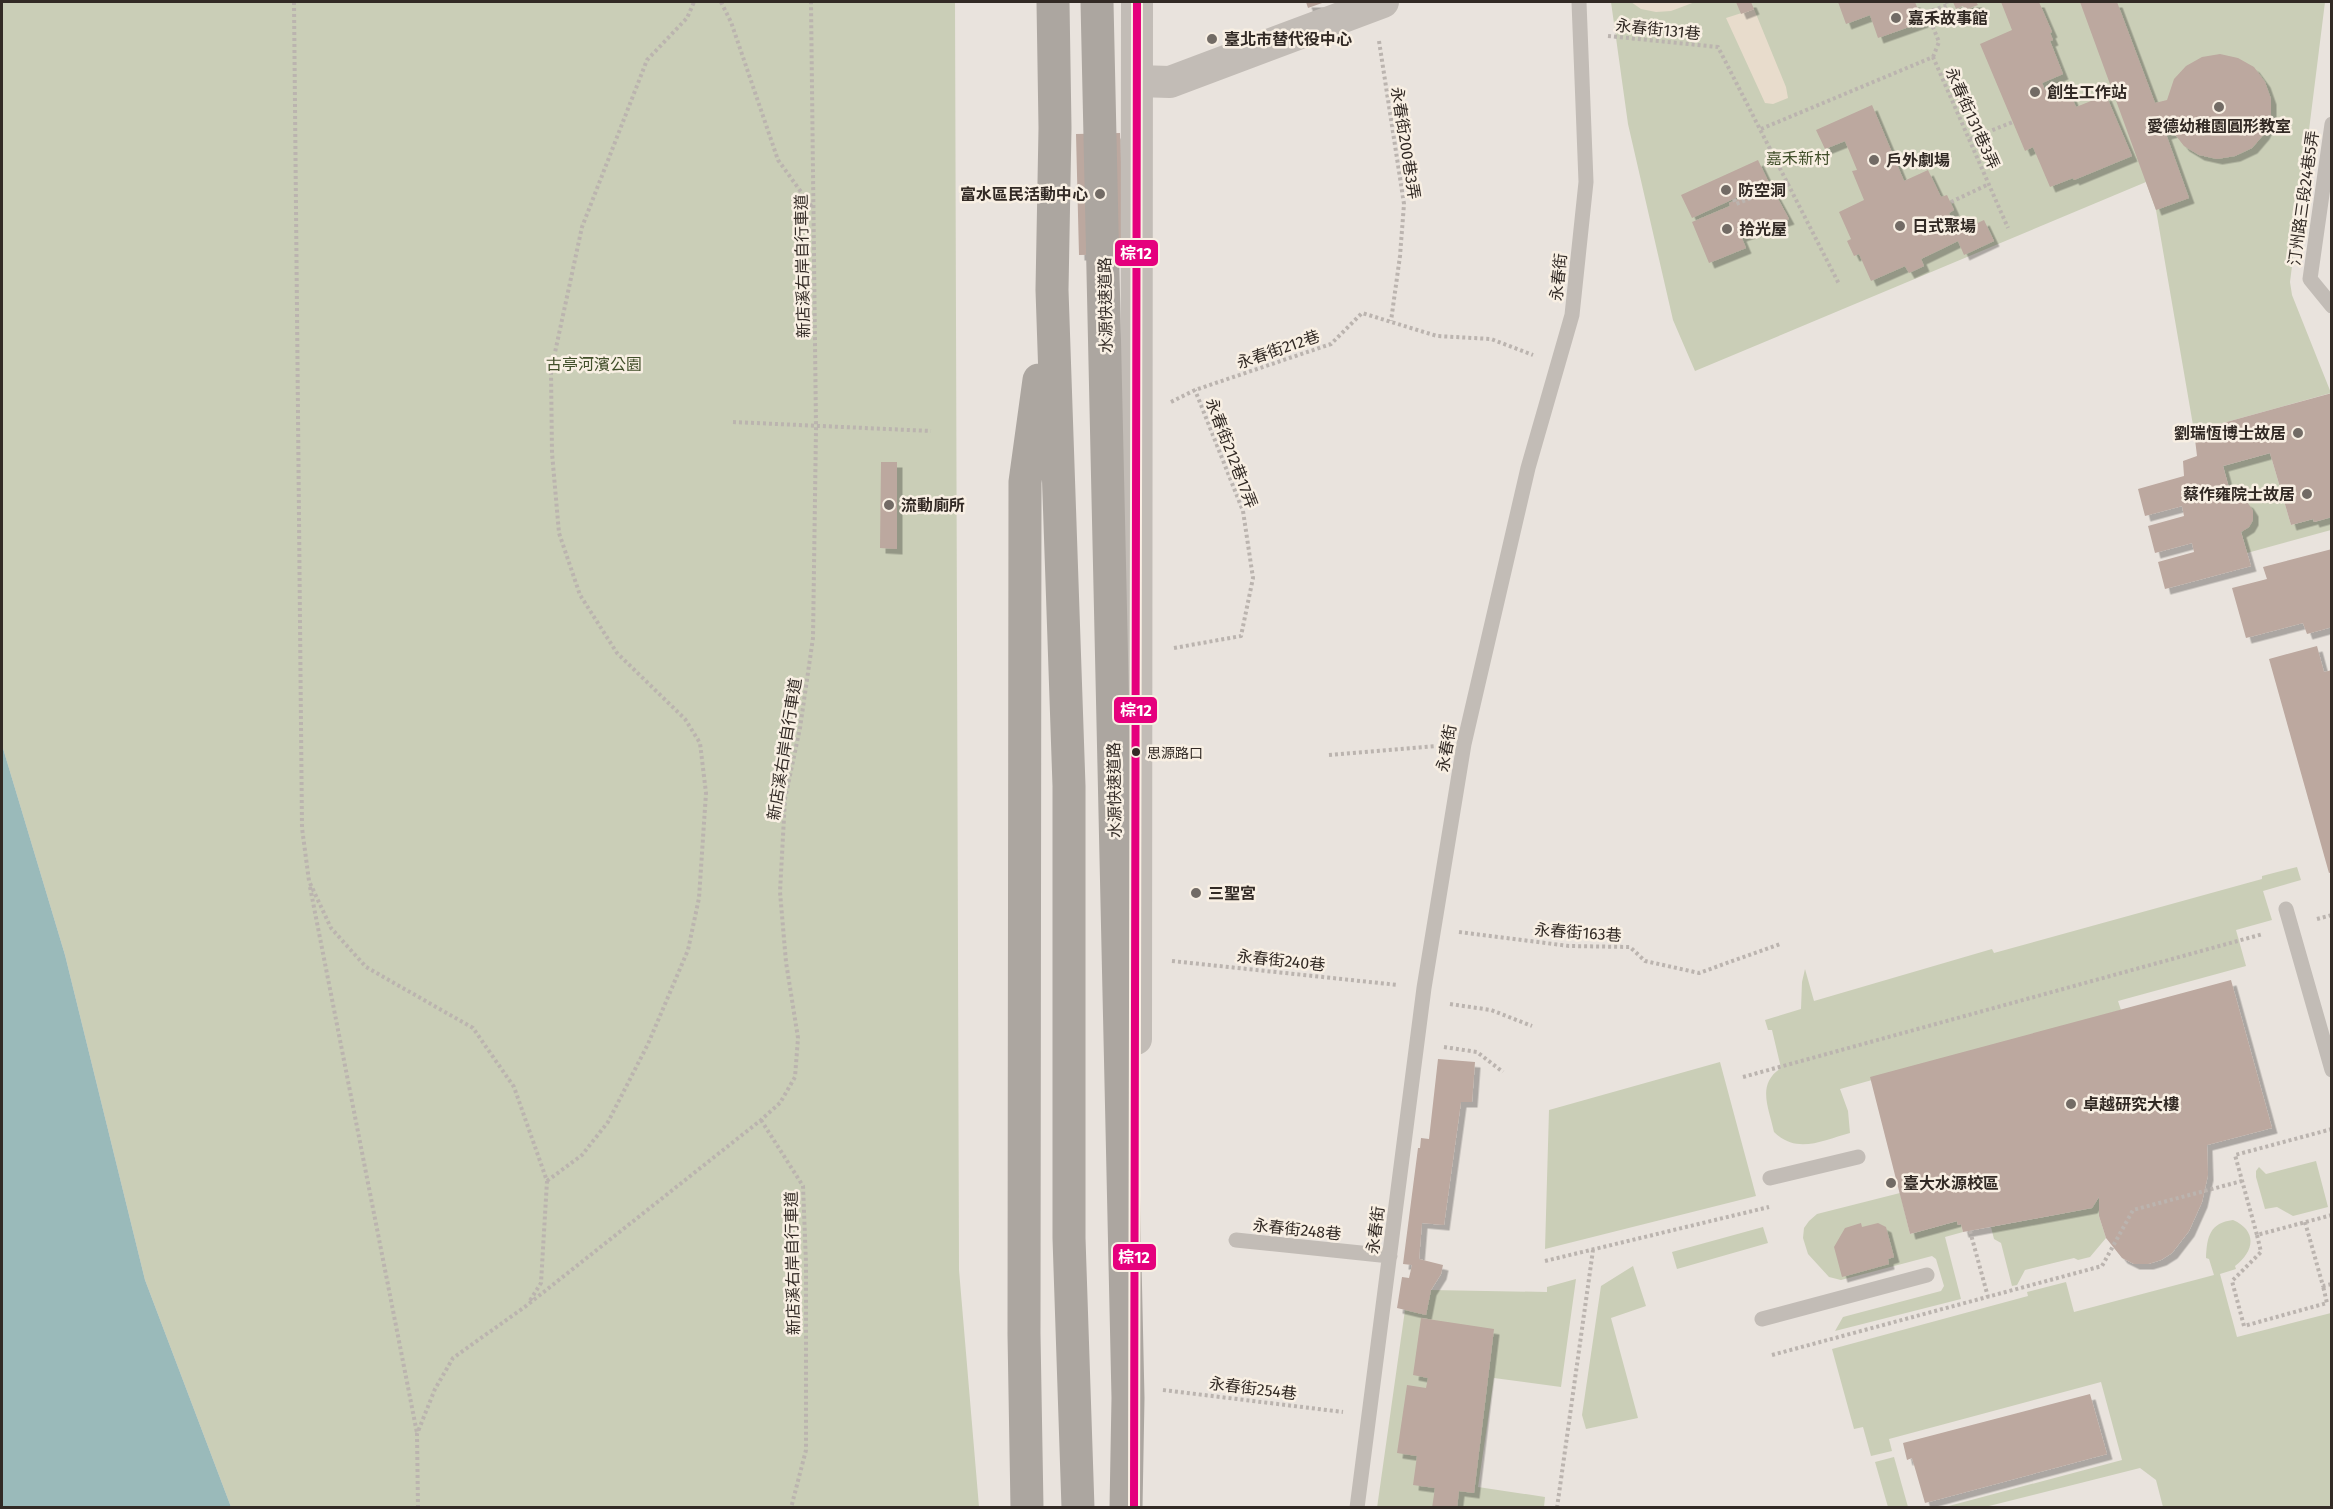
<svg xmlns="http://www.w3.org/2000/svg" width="2333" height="1509" viewBox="0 0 2333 1509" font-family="'Fira Sans','Noto Sans TC',sans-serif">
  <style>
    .green { fill: #caceb7 }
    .plaza { fill: #e8dccc }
    .water { fill: #9ababa }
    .building { fill: #bca89f; filter: url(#shadow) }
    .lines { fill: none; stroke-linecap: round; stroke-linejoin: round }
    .path { stroke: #bbb4af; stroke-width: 4; stroke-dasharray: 3 3; stroke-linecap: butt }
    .service { stroke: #c2bcb6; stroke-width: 15 }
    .minor { stroke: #c2bcb6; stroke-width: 32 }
    .trunk { stroke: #aca6a0; stroke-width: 33 }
    .bus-1-casing { stroke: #f8efe3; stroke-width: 12 }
    .bus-1 { stroke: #e5007d; stroke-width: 8 }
    .poi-dot { fill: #726b65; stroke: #f8efe3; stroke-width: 2 }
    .bus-dot { fill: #322a25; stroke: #f8efe3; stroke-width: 2 }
    .labels { text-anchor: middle; stroke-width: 5; stroke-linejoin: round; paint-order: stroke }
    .bus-label { font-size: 14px; fill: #322a25; stroke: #f8efe3; text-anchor: start }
    .poi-label { font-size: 16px; font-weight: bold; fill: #322a25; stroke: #f8efe3; text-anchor: start }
    .street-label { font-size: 16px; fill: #322a25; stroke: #f8efe3 }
    .park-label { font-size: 16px; fill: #414f2a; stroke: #f8efe3 }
    .line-badge { stroke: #f8efe3; stroke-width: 2 }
    .badge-label { font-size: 16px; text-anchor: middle; font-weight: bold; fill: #fff }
  </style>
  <defs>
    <filter id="shadow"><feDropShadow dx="5.5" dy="5.5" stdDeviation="0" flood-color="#0004"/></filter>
  </defs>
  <rect width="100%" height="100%" fill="#e9e3dd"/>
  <path class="green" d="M2,2H955L959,1270L979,1507H231L145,1280L65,955L2,745Z
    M1611,2H2325L2290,282L2292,295L2331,393L2194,431L2156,210L2146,182L1695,371L1673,320L1628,124Z
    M2270,453L2291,525L2313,519L2314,522L2331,517V530L2247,553L2241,532L2248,503L2241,499H2232L2223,466Z
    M2297,867L2301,880L2263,891L2272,920L2236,930L2246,966L2118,1001L2121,1010L1840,1089L1848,1111L1850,1133C1823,1140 1797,1155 1774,1132C1769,1108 1756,1084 1781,1068L1772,1030H1768L1765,1020L1801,1009L1802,982L1805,969L1814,1001L1992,949L1994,953L2262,879V876Z
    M1720,1062L1756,1196L1545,1249L1549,1110Z
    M2316,1161L2328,1207L2293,1216L2277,1207L2265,1209L2256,1177V1171L2259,1167L2266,1174Z
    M1900,1193L1910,1234L1957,1221L1958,1225L1961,1224L1963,1232L1945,1237L1961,1299L1835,1331L1843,1317L1941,1291L1944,1286L1936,1259L1932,1256L1841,1280L1829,1277L1808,1254L1803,1238L1804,1228L1809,1221L1817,1214Z
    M2099,1197V1216L2106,1238L2090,1257L2078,1260L2074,1258L2025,1270L2017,1285L2012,1286L2001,1243L1994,1239L1991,1227L2091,1208Z
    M2233,1220C2258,1231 2254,1252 2235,1266L2236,1269L2220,1274L2237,1337L2331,1313V1507H2163L2156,1480L2140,1468L1985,1507H1945L2122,1460L2101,1382L1889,1439L1892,1451L1871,1456L1863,1427L1854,1429L1832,1349L2028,1296L2027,1292L2066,1282L2074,1312L2214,1275L2209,1259L2206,1258C2207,1236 2210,1223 2233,1220Z
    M1763,1227L1768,1243L1677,1269L1672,1252Z
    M1633,1266L1646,1306L1611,1318L1638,1418L1586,1429L1582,1415L1601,1286Z
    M1576,1279L1561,1387L1494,1378L1478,1487L1545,1497L1544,1507L1377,1508L1405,1310L1431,1290L1547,1292V1287Z
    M1894,1457L1908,1507H1888L1875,1462Z"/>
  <path class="plaza" d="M1631,2H1695L1671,11L1656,12L1641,9Z
    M1754,9L1786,87L1788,98L1773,104L1765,103L1726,18Z"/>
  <path class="water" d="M2,745L65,955L145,1280L231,1507H2Z"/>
  <path class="building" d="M1306,2H1325L1308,8Z
    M1736,2H1751L1754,9L1741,14Z
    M1838,2H1915L1923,22L1878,38L1870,15L1846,24Z
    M1953,2H1976L1978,5L1965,10L1963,6L1956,9Z
    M2001,2H2039L2052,32L2050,33L2053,40L2050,41L2063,74L2042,83L2045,90L2066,84L2076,107L2106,95L2132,156L2074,180L2073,178L2050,187L2033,147L2025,151L1980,44L2012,30Z
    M2080,2H2117L2155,103L2167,100L2174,79L2186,66L2202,57L2220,54L2238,58L2254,67L2265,82L2271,99V118L2264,134L2252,148L2235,156L2217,159L2199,155L2184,146L2173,132L2166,134L2189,198L2156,210Z
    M1872,105L1904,181L1928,170L1941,197L1947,195L1954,210L1949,213L1958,232L1984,220L1994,241L1964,255L1958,241L1921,259L1924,266L1909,273L1905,266L1871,281L1859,254L1854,256L1847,241L1851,239L1839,212L1864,200L1852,171L1857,170L1845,141L1825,149L1816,130Z
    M1120,133L1124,254L1079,255L1076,134Z
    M1758,160L1770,185L1754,193L1771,186L1789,219L1741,236L1746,248L1709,263L1692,222L1730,206L1729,203L1743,197L1742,195L1692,218L1681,195Z
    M2332,393V517L2314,522L2313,519L2291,525L2270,453L2223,466L2232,499H2241L2248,503L2253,511V520L2249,527L2241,532L2251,566L2165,589L2158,562L2194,552L2192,543L2155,553L2148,526L2184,516L2182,506L2145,516L2138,489L2184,476L2183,461L2197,456L2194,431Z
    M881,462H897V549L880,548Z
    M2332,549V627L2307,634L2303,623L2246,638L2232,588L2267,579L2263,567Z
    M2317,646L2324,672L2332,670V872L2329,873L2269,659Z
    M2231,980L2272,1128L2207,1145L2208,1175L2202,1202L2189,1231L2172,1253L2161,1260L2148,1264H2134L2122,1258L2106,1238L2099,1216V1197L2092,1208L1963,1232L1961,1224L1958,1225L1957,1221L1910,1234L1870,1077Z
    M1438,1059L1475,1062L1472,1102H1461L1444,1225L1422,1223L1419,1259L1443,1265L1441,1274L1431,1290L1426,1315L1397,1308L1402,1277L1409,1278L1412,1265L1403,1264L1418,1148H1420L1421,1138L1429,1139Z
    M1861,1223L1862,1227L1878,1223L1886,1227L1894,1257L1888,1259L1889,1264L1842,1277L1834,1247L1845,1228Z
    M1421,1318L1494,1329L1474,1493L1459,1491L1457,1508H1432L1435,1488L1413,1485L1417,1456L1397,1453L1407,1385L1426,1388L1428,1378L1413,1375Z
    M2090,1394L2107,1454L1925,1503L1912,1458L1907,1460L1903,1443Z"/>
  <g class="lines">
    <path class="path" d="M294,2L302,828L309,881L331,928L366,967L473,1028L514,1087L547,1181L541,1283L529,1302
      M721,2L731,22L778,160L812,207
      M1608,36L1718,47L1839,284
      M1379,41L1404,204L1400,256L1391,321
      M1933,57L1939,42L1927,12L1948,5L1947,2
      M1761,129L1933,57L2008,228
      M1970,139L2013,122
      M1734,199L1736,204L1789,183
      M1951,202L1989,184
      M1171,402L1195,390L1331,344L1362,313L1437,336L1491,339L1533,355
      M733,422L931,431
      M1174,648L1241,636L1253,578L1243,511L1195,390
      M1329,755L1436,746
      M310,887L417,1433
      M2317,919L2332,915
      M1459,932L1569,946L1630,947L1645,961L1699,973L1780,944
      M1172,961L1398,985
      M1450,1004L1491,1010L1532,1026
      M1444,1047L1477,1052L1503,1072
      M1743,1077L2263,934
      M761,1120L803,1186L806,1263V1450L791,1508
      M2332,1129L2235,1155L2257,1235L2332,1215
      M547,1181L582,1155L608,1122L648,1044L688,950L699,898L706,793L700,743L685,719L617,653L580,595L559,533L552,453L551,371L582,227L647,60L687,18L694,2
      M2305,1222L2323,1286L2332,1284
      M1970,1231L1988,1297
      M2257,1235L2261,1252L2232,1281L2244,1326L2327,1303L2323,1286
      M1545,1261L1769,1207
      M1772,1355L2102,1266L2133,1210L2242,1181
      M1163,1390L1343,1412
      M418,1508L417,1434L435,1389L453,1358L526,1306L761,1120L780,1103L795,1077L798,1038L786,962L780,892L785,799L800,728L813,638L816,428L811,2
      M1557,1508L1593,1250"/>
    <path class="service" d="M2332,124L2310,279L2332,306
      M2286,909L2332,1070
      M1770,1178L1858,1157
      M1236,1240L1390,1256
      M1762,1319L1927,1275
      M1357,1508L1424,988L1464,744L1528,468L1572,315L1586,182L1579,2"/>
    <path class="minor" d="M1137,81L1170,82L1383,2
      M1136,1039L1137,2"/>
    <path class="trunk" d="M1053,2L1055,128L1052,290L1069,786V1238L1078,1508
      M1097,2L1128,1398L1126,1508
      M1027,1508L1024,1334L1025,482L1039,380"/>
    <g class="bus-1-casing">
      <path id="bus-1" d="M1134,1508L1137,2"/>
    </g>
    <use href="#bus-1" class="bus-1"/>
  </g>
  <g class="poi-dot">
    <circle cx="1896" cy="18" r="6"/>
    <circle cx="1212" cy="39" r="6"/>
    <circle cx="2035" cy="92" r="6"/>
    <circle cx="2219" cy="107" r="6"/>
    <circle cx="1874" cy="160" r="6"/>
    <circle cx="1726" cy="190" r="6"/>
    <circle cx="1100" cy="194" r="6"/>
    <circle cx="1900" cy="226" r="6"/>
    <circle cx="1727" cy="229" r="6"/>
    <circle cx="2298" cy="433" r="6"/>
    <circle cx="2307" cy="494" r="6"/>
    <circle cx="889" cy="505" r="6"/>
    <circle cx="1196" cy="893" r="6"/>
    <circle cx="2071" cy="1104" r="6"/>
    <circle cx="1891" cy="1183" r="6"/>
  </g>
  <circle class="bus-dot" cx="1136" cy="752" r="5"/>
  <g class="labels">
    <g class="bus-label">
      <text x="1147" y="758">思源路口</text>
    </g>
    <g class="poi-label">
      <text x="1908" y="24">嘉禾故事館</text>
      <text x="1224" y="45">臺北市替代役中心</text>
      <text x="2047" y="98">創生工作站</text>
      <text x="2219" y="132" text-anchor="middle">愛德幼稚園圓形教室</text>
      <text x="1886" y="166">戶外劇場</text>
      <text x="1738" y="196">防空洞</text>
      <text x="1088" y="200" text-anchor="end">富水區民活動中心</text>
      <text x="1912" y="232">日式聚場</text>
      <text x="1739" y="235">拾光屋</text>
      <text x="2286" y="439" text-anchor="end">劉瑞恆博士故居</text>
      <text x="2295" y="500" text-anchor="end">蔡作雍院士故居</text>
      <text x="901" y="511">流動廁所</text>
      <text x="1208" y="899">三聖宮</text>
      <text x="2083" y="1110">卓越研究大樓</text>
      <text x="1903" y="1189">臺大水源校區</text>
    </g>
    <g class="street-label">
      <text transform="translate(1658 29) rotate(6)" y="6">永春街131巷</text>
      <text transform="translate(1973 118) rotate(66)" y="6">永春街131巷3弄</text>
      <text transform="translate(1406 143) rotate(81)" y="6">永春街200巷3弄</text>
      <text transform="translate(2303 198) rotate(-82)" y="6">汀州路三段24巷5弄</text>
      <text transform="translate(802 266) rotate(-91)" y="6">新店溪右岸自行車道</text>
      <text transform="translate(1558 277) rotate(-84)" y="6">永春街</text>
      <text transform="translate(1105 305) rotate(-91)" y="6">水源快速道路</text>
      <text transform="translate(1278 349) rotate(-19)" y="6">永春街212巷</text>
      <text transform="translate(1232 453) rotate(69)" y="6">永春街212巷17弄</text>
      <text transform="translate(1446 748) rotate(-80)" y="6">永春街</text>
      <text transform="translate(784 749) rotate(-81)" y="6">新店溪右岸自行車道</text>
      <text transform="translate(1114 790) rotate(-91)" y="6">水源快速道路</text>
      <text transform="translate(1578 932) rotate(4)" y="6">永春街163巷</text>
      <text transform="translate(1281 960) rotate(6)" y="6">永春街240巷</text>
      <text transform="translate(1297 1229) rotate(6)" y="6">永春街248巷</text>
      <text transform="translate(1375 1230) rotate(-83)" y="6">永春街</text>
      <text transform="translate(792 1263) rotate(-91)" y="6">新店溪右岸自行車道</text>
      <text transform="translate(1253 1388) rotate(7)" y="6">永春街254巷</text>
    </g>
    <g class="park-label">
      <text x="1798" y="164">嘉禾新村</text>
      <text x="594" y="370">古亭河濱公園</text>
    </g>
  </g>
  <g class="line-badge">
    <rect x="1114" y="239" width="45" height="28" rx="6" fill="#e5007d"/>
    <rect x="1113" y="696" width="45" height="28" rx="6" fill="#e5007d"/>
    <rect x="1112" y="1243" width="45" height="28" rx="6" fill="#e5007d"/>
  </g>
  <g class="badge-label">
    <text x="1136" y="259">棕12</text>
    <text x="1136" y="716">棕12</text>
    <text x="1134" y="1263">棕12</text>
  </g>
  <rect width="2333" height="1509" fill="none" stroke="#322a25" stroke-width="6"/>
</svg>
